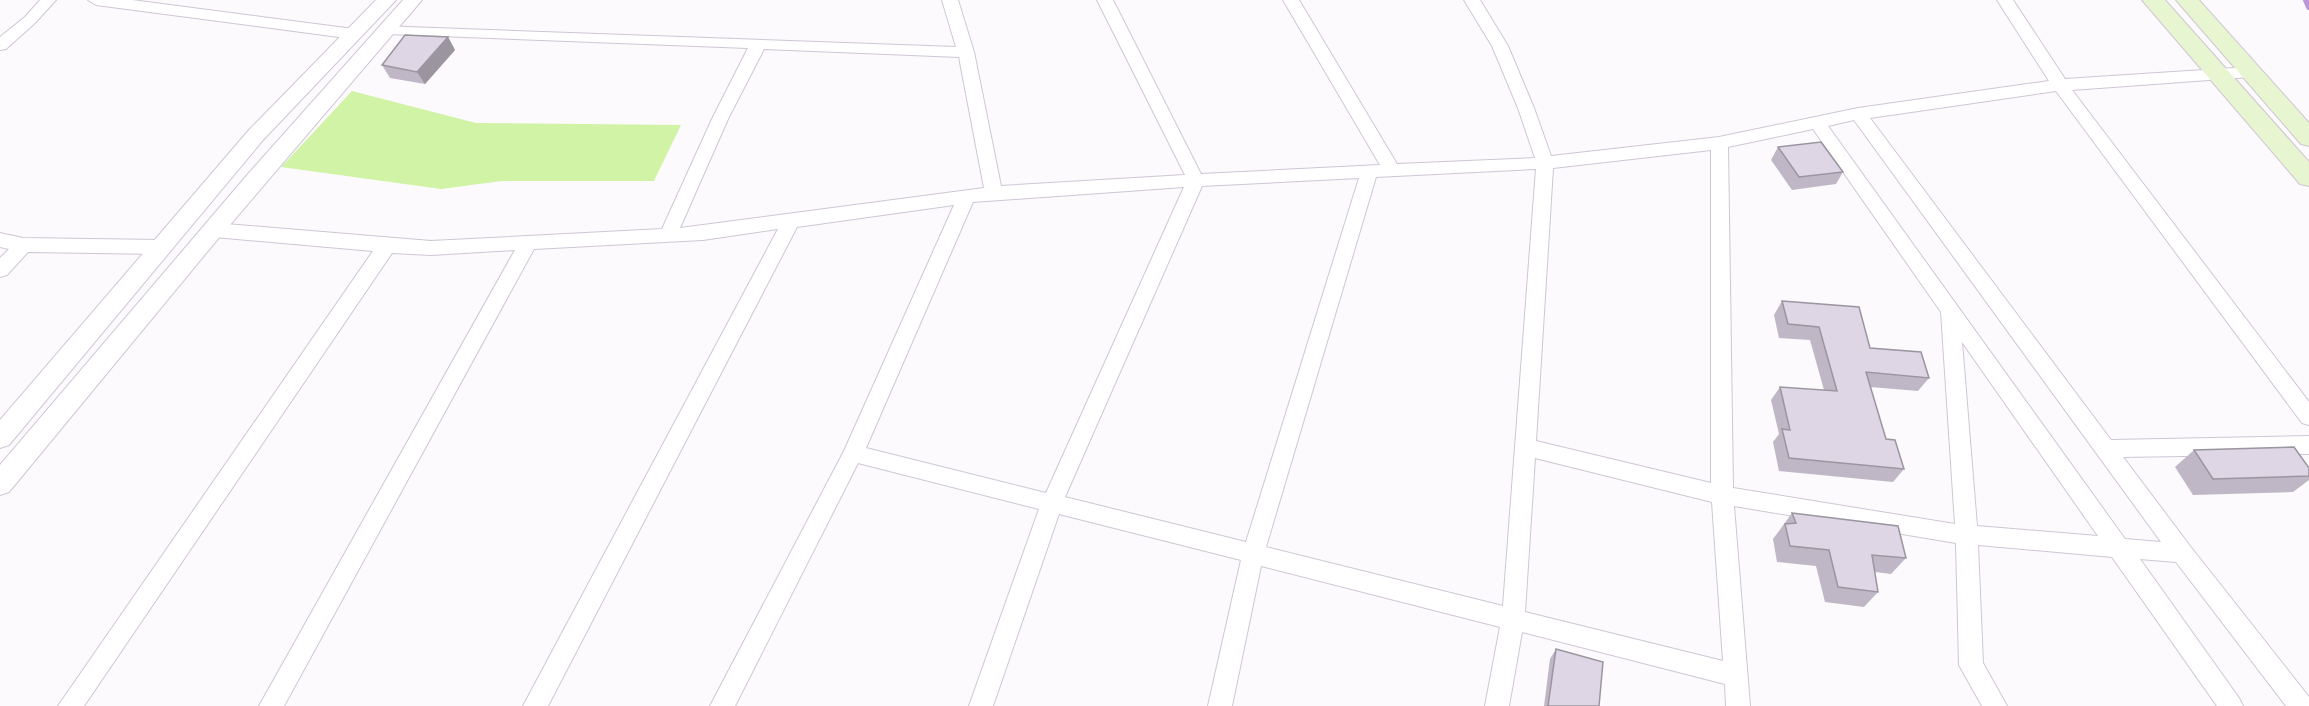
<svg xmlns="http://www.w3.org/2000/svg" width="2309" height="706" viewBox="0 0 2309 706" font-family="Manrope,sans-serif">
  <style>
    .green { fill: #d1f3a6 }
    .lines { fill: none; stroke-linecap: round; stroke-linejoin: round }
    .stream { stroke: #be94db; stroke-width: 6 }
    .minor-casing { stroke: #cfc6d5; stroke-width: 2 }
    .tertiary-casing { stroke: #cfc6d5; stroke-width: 2 }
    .secondary-casing { stroke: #cfc6d5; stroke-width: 2 }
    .minor { fill: #fff; fill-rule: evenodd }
    .tertiary { fill: #fff; fill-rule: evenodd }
    .secondary { fill: #e7f5d1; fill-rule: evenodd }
    .wall { fill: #bfb7c5 }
    .shaded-wall { fill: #9b95a0 }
    .building { fill: #ded5e5; stroke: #9b95a0; stroke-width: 1.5 }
  </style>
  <rect width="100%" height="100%" fill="#fcfafd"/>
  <path class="green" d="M352,91L476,123L681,125L654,181H502L441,189L281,167Z"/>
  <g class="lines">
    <path class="stream" d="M2306,0L2309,7"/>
    <g class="minor-casing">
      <path id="minor" d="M40,0H56L35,23L6,49L0,50V37L25,17Z
        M88,0H132L354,29L362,34L354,39L96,5Z
        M942,0H958L974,52L1001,186L1185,175L1097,0H1113L1201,174L1380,165L1283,0H1299L1397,164L1535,158L1518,108L1492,46L1464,0H1480L1508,46L1534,108L1551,156L1719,137L1858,108L2049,81L1997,0H2013L2065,79L2250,67L2256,68L2258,72L2256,76L2250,77L2072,90L2309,402V425L2302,423L2056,91L1870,118L2111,440L2309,436V454L2123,457L2190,546L2309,697V706H2286L2176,562L2140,559L2239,698L2243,706H2217L2112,557L1978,545L1983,663L2007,706H1982L1959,665L1956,543L1734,506L1750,706H1726L1725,684L1522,632L1509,706H1485L1500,627L1261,566L1232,706H1208L1241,560L1059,514L993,706H969L1039,509L858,463L735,706H710L844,451L954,205L797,227L548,706H523L778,229L703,240L534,249L284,706H259L515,250L431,255L392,253L84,706H58L373,251L214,237L208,235L205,230L208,225L214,223L431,241L662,229L712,119L748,48L387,34L379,29L381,26L956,47ZM764,49L959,57L984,188L680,228L728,119ZM1854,120L2161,542L2125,539L1828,126ZM1813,129L1941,312L1955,524L1733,488L1728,147ZM1711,150V483L1536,441L1553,168ZM1536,169L1503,606L1266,547L1376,177ZM1359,178L1246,542L1065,497L1202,186ZM1184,187L1046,493L866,448L973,202ZM1962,342L2098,536L1977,526ZM1535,458L1712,502L1723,661L1525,612Z
        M0,233L23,238L160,240L166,242L169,247L166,252L160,254L28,252L7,275L0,277V258L9,249L0,247Z"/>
    </g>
    <g class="tertiary-casing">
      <path id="tertiary" d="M376,0H396L263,140L9,445L0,448V420L249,130Z
        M403,0H422L212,246L9,492L0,495V465L248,174Z"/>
    </g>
    <g class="secondary-casing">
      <path id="secondary" d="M2142,0H2165L2309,162V186L2300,184Z
        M2176,0H2199L2309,123V146L2301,144Z"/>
    </g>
    <use href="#minor" class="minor"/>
    <use href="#tertiary" class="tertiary"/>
    <use href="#secondary" class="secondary"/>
  </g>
  <path class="wall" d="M448,37L455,50L425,84L390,78L382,65Z
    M1778,147L1843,172L1836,184L1792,190L1771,160Z
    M1782,301L1870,348L1929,378L1918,391L1870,387L1886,439L1904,469L1893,482L1779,471L1773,442L1779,434L1771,400L1780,387L1824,390L1810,340L1779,338L1774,315Z
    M2194,450L2309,468V480L2293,492L2193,495L2175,467Z
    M1792,513L1906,558L1891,574L1875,572L1878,592L1864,607L1825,602L1816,566L1777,562L1773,539Z
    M1556,649L1599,706H1544L1550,659Z"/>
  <path class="shaded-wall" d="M448,37L455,50L425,84L417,72Z"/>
  <path class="building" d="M405,35L448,37L417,72L382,65Z
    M1821,142L1843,172L1799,177L1778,147Z
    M1782,301L1859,307L1870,348L1921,352L1929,378L1866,372L1886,439L1895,440L1904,469L1789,458L1782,429L1790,430L1780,387L1837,391L1819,327L1788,324Z
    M2294,447L2309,468V476L2213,479L2194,450Z
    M1792,513L1898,526L1906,558L1872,555L1878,592L1838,587L1829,550L1790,546L1785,524L1796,523Z
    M1556,649L1603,662L1599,706H1548Z"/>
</svg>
